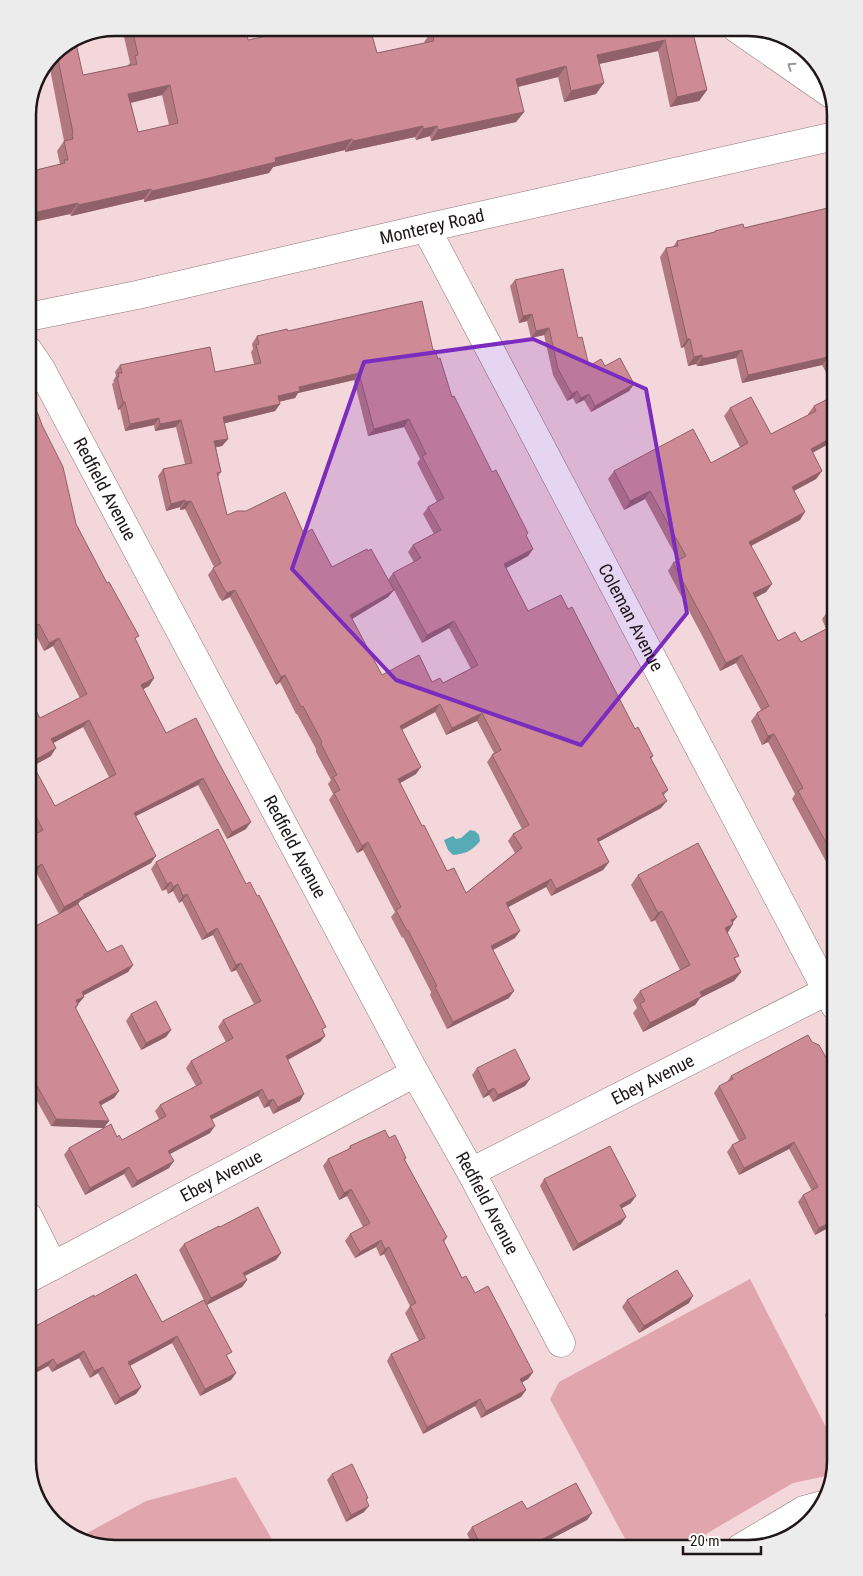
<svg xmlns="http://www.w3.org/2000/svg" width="863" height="1576" viewBox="0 0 863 1576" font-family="'Roboto Condensed',sans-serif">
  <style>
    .green { fill: #e1a5ad }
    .water { fill: #56abb4 }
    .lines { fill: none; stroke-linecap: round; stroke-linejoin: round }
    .street-casing { stroke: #907679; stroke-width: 29 }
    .secondary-casing { stroke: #907679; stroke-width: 29 }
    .street { stroke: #fff; stroke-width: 28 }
    .secondary { stroke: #fff; stroke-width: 28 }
    .wall { fill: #b17880; fill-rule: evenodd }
    .shaded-wall { fill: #906168 }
    .building { fill: #ce8b95; stroke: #906168; fill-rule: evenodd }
    .oneway { stroke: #9a9697 }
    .marked { fill: #7b2cbf; fill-opacity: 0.2; stroke: #7b2cbf; stroke-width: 4; stroke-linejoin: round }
    .labels { text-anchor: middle; stroke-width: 5; stroke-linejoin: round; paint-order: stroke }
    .street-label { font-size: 18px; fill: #1f1617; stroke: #fff }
    .rim { fill: none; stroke: #1f1617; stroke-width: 2.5 }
  </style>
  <rect width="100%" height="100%" fill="#f4d7da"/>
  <path class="green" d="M750,1279L831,1437L835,1435V1461L831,1475L793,1483L682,1548H630L550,1399L559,1382Z
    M236,1477L277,1548H110L78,1538L146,1501Z"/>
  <path class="water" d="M470,830L475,831L479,835L480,841C472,851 465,854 453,855L448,850L444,840L453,836L456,839L461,838Z"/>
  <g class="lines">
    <g class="street-casing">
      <g id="street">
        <path d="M736,28L831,94"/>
        <path id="s1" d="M426,228L835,1006"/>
        <path id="s2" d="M28,350L41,369L415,1073L471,1172L561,1343"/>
        <path id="s3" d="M471,1172L835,987"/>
        <path d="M28,1216L53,1266"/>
        <path id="s4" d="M28,1279L415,1073"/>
        <path d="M740,1548L804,1510L822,1505"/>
      </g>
    </g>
    <g class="secondary-casing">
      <g id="secondary">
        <path id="s5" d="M28,317L137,295L426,228L835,136"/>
      </g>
    </g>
    <use href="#street" class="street"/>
    <use href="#secondary" class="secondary"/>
  </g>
  <path class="wall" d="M122,28H213V29L248,40L377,53L425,43L424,42L432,31L443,28H442H692V29L707,90L699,101L670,107L658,51L599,64L596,94L564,102L558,77L518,87L524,112L516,122L431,141L430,136L416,140L415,137L345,152V150L273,167L269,173L188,192L144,202V199L71,216L70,214L28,223V172L60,164L57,151L64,141L50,69L53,53L83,75L127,66L130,63ZM162,95L169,125L138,132L131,103Z
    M836,206V391L822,365L742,383L736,358L701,366H697L696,364L688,366L684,347L681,348L660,257L666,248L673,247L677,241L714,232L715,231L744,228Z
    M515,280L578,338L589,366H605L634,384L629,391L591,412L584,400L576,404L573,398L567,401L553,375L544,335L531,338L527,321L519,323L510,286Z
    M288,331L433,350L452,397L533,549L528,556L506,568L528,611L568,609L635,729L653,756L651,759L668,790L664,795L661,808L598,842L609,862L603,870L551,896L546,887L508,907L515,938L493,950L509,998L447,1029L430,995L431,992L403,937L402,938L391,917L395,912L363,850L357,853L329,800L333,794L328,784L331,780L316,752V749L297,714H296L280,682L276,685L230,597L222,601L219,597L208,575L214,567L185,509L180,510V507L166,511L158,476L163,469L185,464L176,427L155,431L154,425L125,431L120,409L118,410L112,384L114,382L113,381L116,376L115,372L120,365L215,372L254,364L251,352L253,349L252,344L257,336ZM354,380L368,436L404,427L420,459L417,463L437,502L428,507L423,514L434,534L413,545L408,552L414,562L393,573L388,580L332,567L304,534L227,515L218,477L221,472L216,447L222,446L228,439L224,423L275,411L280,404L279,402L295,398L298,393ZM394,590L422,643L449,628L471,669L443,683L382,675L352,619L388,597ZM435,712L446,735L477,721L494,753L492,755L487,762L522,829L513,834L508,841L515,853L466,893L447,871L422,826L400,783L416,774L402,730Z
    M28,395L76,524L154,678L149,686L143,689L166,733L246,829L227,839L198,785L136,816L151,863L80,901L78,904L107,952L133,965L128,972L83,995L84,997L78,1004L76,1009L119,1091L114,1098L101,1105L104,1128L122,1140L159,1119L155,1111L160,1105L196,1086L186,1068L191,1061L226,1042L218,1027L223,1020L254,1004L236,970L231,972L213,935L202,940L182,901L179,903L173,891L168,894L166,889L162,891L151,869L156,862L323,1031L325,1036L320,1042L288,1060L300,1101L273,1114L269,1106L264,1108L258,1096L212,1119L210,1133L170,1154L169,1168L132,1188L124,1174L85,1195L64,1155L69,1148L104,1128L51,1126L28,1085V930L59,914L36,872V834L28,818V713L40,718L80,698L53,646L44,651L34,632L28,635ZM83,727L109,777L55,806L33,766L51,756L53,743Z
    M836,395L813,453L822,471L816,479L794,491L800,520L751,546L772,584L766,592L756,597L778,641L801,642L826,629L822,619L828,611L836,606V880L792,799L795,794L768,742L762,745L751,721L757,713L761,710L736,663L720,671L706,643L668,571L673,563L678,560L645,499L624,510L608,479L614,471L711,463L740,447L724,416L730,408L771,434L808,415V414L814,406Z
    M638,875L733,923L727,933L736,961L741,972L734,981L700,998L695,1005L643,1032L633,1013L637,1008L633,1000L640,991L680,970L655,920L651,922L631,885Z
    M131,1014L171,1030L166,1037L141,1050L126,1021Z
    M812,1042L833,1070L836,1073V1248L826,1229L815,1235L798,1202L803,1195L812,1191L789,1149L739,1175L727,1152L732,1145L739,1141L714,1093L719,1086L727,1082L731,1076Z
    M477,1068L530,1079L525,1086L493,1102L489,1095L483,1098L472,1075Z
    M389,1138L406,1158L405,1160L447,1237L444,1242L462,1278L475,1293L533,1372L528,1379L522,1382L526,1390L521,1397L481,1418L475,1406L423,1434L387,1361L391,1354L419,1341L405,1313L410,1306L384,1254L380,1256L376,1247L355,1258L345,1241L350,1234L363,1227L347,1196L339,1200L323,1166L328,1159L348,1150L350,1146Z
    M544,1179L631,1203L622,1208L621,1224L573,1251L540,1186Z
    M220,1227L281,1253L276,1260L245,1276L247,1280L242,1287L207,1305L228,1358L236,1373L231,1380L200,1396L172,1343L130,1366L141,1387L136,1394L115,1405L98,1373L90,1378L79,1358L52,1372L48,1366L28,1377V1330L94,1297L162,1322L204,1300L179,1250L184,1244Z
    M627,1300L689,1303L639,1333L622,1307Z
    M836,1306V1365H835L827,1334L829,1331L825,1315L829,1308Z
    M332,1474L368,1498L366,1500L364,1512L346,1522L327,1480Z
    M527,1509L592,1513L587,1520L534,1548H474L467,1534L472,1527Z"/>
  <path class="shaded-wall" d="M665,40L658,51L590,66L597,55Z
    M58,59L50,69L46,70L50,60Z
    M566,66L558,77L509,89L516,79Z
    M604,83L596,94L564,102L571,91Z
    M170,85L162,95L121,105L128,94Z
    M707,90L699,101L670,107L677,97Z
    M524,112L516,122L431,141L438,130Z
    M423,126L415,137L345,152L353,141Z
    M437,126L430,136L416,140L423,129Z
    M352,139L345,150L273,167L269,173L188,192L144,202L152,191L275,158Z
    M151,189L144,199L71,216L78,205Z
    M78,203L70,214L28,223V214Z
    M532,314L527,321L519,323L523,316Z
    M549,328L544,335L531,338L536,331Z
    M687,339H690L684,347L681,348Z
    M742,350L736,358L701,366H697L702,358Z
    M702,355L696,364L688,366L694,357Z
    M828,357L822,365L742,383L748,375Z
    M359,373L354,380L298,393L295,398L273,403L278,396L299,387Z
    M634,384L629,391L591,412L595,406Z
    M577,391L573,398L567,401L572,394Z
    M589,394L584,400L576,404L581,398Z
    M123,402H125L120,409L118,410Z
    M280,404L275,411L218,425L223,417Z
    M159,418L154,425L125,431L130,424Z
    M409,419L404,427L368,436L374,429Z
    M181,420L176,427L155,431L160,424Z
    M836,435V440L805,457L811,449Z
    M228,439L222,446L209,449L214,441Z
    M822,471L816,479L786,495L792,487Z
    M650,491L645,499L624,510L630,501Z
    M185,500L180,507L166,511L171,504Z
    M191,501L185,509L180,510L185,502Z
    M805,512L800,520L743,550L749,542Z
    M533,549L528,556L499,572L504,564Z
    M772,584L766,592L748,602L753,593Z
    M235,590L230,597L222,601L227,593Z
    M394,590L388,597L345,623L350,615Z
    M454,621L449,628L422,643L427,635Z
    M39,624L34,632L28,635V630Z
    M59,638L53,646L44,651L49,643Z
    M742,655L736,663L720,671L726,663Z
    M285,675L280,682L276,685L281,677Z
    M154,678L149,686L136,693L141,685Z
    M440,704L435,712L395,733L400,726Z
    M482,713L477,721L446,735L452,728Z
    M89,720L83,727L46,747L51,739Z
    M774,734L768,742L762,745L768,736Z
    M56,748L51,756L29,768L35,760Z
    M421,767L416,774L393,787L398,779Z
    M203,778L198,785L128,820L134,813Z
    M667,801L661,808L591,846L597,839Z
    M251,822L246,829L227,839L232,832Z
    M368,842L363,850L357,853L362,846Z
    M156,856L151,863L80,901L78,904L59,914L64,907L83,895Z
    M609,862L603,870L551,896L556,889Z
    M42,864L36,872L28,877V872Z
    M551,879L546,887L501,911L506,903Z
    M171,882L166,889L162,891L167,884Z
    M178,884L173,891L168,894L173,887Z
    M187,894L182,901L179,903L183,896Z
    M662,911L655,920L651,922L658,913Z
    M737,917L731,925L733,924L727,934L718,938L731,920Z
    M217,928L213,935L202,940L207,934Z
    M520,931L515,938L485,954L491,946Z
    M241,963L236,970L231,972L236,965Z
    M133,965L128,972L77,999L82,992Z
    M741,972L734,981L700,998L695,1005L643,1032L650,1023L700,992Z
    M514,991L509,998L447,1029L453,1022Z
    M84,997L79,1003L71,1007L76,1000Z
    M171,1030L166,1037L141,1050L146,1043Z
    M325,1036L320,1042L281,1063L286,1056Z
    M530,1079L525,1086L493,1102L498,1095Z
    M494,1088L489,1095L483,1098L488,1091Z
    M262,1089L258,1096L205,1123L210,1116Z
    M119,1091L114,1098L94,1109L99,1102Z
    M304,1094L300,1101L273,1114L278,1107Z
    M273,1099L269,1106L264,1108L268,1101Z
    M56,1119L109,1121L104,1128L51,1126Z
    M215,1126L210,1133L164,1157L168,1151Z
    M794,1142L789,1149L739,1175L744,1168Z
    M174,1161L169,1168L132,1188L137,1181Z
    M129,1167L124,1174L85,1195L90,1188Z
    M351,1189L347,1196L339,1200L344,1193Z
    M636,1196L631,1203L615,1212L620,1205Z
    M626,1217L621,1224L573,1251L578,1244Z
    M831,1222L826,1229L815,1235L819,1228Z
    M381,1240L376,1247L355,1258L360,1252Z
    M389,1247L384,1254L380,1256L385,1249Z
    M281,1253L276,1260L238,1279L243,1273Z
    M247,1280L242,1287L206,1305L211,1298Z
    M693,1296L689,1303L639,1333L644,1326Z
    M177,1336L172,1343L123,1369L128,1362Z
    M84,1351L79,1358L52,1372L57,1365Z
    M53,1359L48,1366L28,1377V1373Z
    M103,1367L98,1373L90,1378L94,1371Z
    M533,1372L528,1379L516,1386L520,1379Z
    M236,1373L231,1380L200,1396L205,1389Z
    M141,1387L136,1394L115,1405L120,1398Z
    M526,1390L521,1397L481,1418L486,1411Z
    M480,1399L475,1406L423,1434L427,1427Z
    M369,1506L364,1512L346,1522L351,1515Z
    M592,1513L587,1520L534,1548H526Z"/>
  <path class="building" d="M132,28H213V29L218,28H246L248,40L303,28H370L377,53L434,41L432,31L445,28H692V29L707,90L677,97L665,40L597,55L604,83L571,91L566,66L516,79L524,112L438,130L437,126L423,129V126L353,141L352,139L275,158L276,162L196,181L152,191L151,189L78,205V203L28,214V172L65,163L64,160H68L64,141L73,139L72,134L73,133L58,59L50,60L53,53L75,39L83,75L137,64L135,56L138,55ZM170,85L178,123L138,132L128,94Z
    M836,206V372L828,357L748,375L742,350L707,358H702V355L694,357L690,339H687L666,248L678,246L677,241L715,232V231L743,224L744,228Z
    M563,269L578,338L582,337L589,366L601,359L605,366L620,358L634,384L595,406L589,394L581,398L577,391L572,394L558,369L549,328L536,331L532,314L523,316L515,280Z
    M422,301L433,350H435L438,359L440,358L452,397L454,396L492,472L496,470L528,533L526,535L533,549L504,564L528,611L561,595L568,609L572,607L635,729L638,727L653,756L650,757L668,790L662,793L667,801L597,839L609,862L556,889L551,879L506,903L520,931L491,946L514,991L453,1022L435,987L437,986L408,930L407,931L396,910L401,907L368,842L362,846L334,793L340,790L333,777L337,775L321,744L322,742L303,706L301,707L285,675L281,677L235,590L227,593L224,589L213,568L221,563L191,501L185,502V500L171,504L163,469L192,463L181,420L160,424L159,418L130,424L125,402H123L117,377H119L118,373H122L120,365L210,347L215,372L261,363L256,345L259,344L257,336L287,329L288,331ZM359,373L374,429L409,419L426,454L422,456L444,498L428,507L441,530L413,545L421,558L393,573L427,635L454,621L478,665L443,683L440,678L432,682L419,655L382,675L350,615L394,590L371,549L368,551L367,549L332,567L312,529L304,534L285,492L246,511H237L227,515L217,473L221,472L214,441L228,439L223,417L280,404L278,396L300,391L299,387ZM440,704L452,728L482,713L501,750L492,755L529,825L513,834L522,848L466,893L454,868L447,871L424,825L422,826L398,779L421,767L400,726Z
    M28,395L38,414L42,425L63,467L76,524L107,583L109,582L139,636L135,638L154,678L141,685L166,733L196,718L215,756L251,822L232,832L203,778L134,813L156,856L83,895L84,896L64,907L42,864L28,872V838L43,830L28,801V756L55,806L116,774L89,720L51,739L56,748L35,760L28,747V713L35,709L40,718L87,694L59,638L49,643L39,624L28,630V573L35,569L28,556Z
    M836,395V435L811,449L822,471L792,487L805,512L749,542L772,584L753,593L778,641L795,632L801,642L834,625L828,611L836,606V861L798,791L803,788L774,734L768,736L757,713L769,706L742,655L726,663L712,635L673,563L686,556L650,491L630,501L614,471L693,429L711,463L748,443L730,408L751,397L771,434L816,411L814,406Z
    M218,829L246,884L250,882L257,896L259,895L326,1027L322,1029L325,1036L286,1056L304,1094L278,1107L273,1099L268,1101L262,1089L210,1116L215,1126L168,1151L174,1161L137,1181L129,1167L90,1188L69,1148L111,1124L117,1137L119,1135L122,1140L166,1116L160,1105L202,1083L191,1061L233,1038L223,1020L261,1001L241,963L236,965L217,928L207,934L187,894L183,896L178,884L173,887L171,882L167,884L156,862Z
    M698,843L737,917L731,920L733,924L725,928L739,956L734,958L741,972L700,992L702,996L650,1023L640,1004L645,1001L640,991L690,965L662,911L658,913L638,875Z
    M78,904L107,952L122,945L133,965L82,992L84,997L76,1000L78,1005L75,1007L119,1091L99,1102L109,1121L56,1119L28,1070V930Z
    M156,1001L171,1030L146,1043L131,1014Z
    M808,1035L812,1042L819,1045L833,1070L836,1073V1231L831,1222L819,1228L803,1195L818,1187L794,1142L744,1168L732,1145L746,1138L719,1086L733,1079L731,1076Z
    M515,1049L530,1079L498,1095L494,1088L488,1091L477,1068Z
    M385,1130L389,1138L395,1135L406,1158L404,1159L447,1237L443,1240L462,1278L466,1276L475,1293L488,1286L533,1372L520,1379L526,1390L486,1411L480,1399L427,1427L391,1354L425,1338L410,1306L416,1303L389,1247L385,1249L381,1240L360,1252L350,1234L370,1223L351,1189L344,1193L328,1159L351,1148L350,1146Z
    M610,1146L636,1196L620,1205L626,1217L578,1244L544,1179Z
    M258,1207L281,1253L243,1273L247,1280L211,1298L184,1244L219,1226L220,1227Z
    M677,1270L693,1296L644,1326L627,1300Z
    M136,1274L162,1322L204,1300L232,1352L226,1355L236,1373L205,1389L177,1336L128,1362L141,1387L120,1398L103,1367L94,1371L84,1351L57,1365L53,1359L28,1373V1330L94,1295V1297Z
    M836,1306V1342L832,1327L834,1326L829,1308Z
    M352,1464L368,1498L366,1499L369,1506L351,1515L332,1474Z
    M31,1481L36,1491L34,1492Z
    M576,1483L592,1513L526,1548H482L472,1527L522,1501L527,1509Z"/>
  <defs><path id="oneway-chevron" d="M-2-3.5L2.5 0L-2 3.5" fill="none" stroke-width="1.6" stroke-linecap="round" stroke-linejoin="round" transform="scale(1.25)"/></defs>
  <use class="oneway" href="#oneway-chevron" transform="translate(791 66) rotate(-145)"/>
  <path class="marked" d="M533,339L646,389L687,613L581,745L396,680L292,569L364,362Z"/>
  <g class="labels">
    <g class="street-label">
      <text dy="6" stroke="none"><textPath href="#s5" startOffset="414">Monterey Road</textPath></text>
      <text dy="6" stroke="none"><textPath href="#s2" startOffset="159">Redfield Avenue</textPath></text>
      <text dy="6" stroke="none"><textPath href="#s1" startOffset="440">Coleman Avenue</textPath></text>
      <text dy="6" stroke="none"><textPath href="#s2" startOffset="564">Redfield Avenue</textPath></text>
      <text dy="6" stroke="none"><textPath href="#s3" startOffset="204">Ebey Avenue</textPath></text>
      <text dy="6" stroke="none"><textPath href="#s4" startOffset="219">Ebey Avenue</textPath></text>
      <text dy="6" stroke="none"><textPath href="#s2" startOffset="969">Redfield Avenue</textPath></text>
    </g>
  </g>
  <path d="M0 0H863V1576H0ZM115 36H748A79 79 0 0 1 827 115V1461A79 79 0 0 1 748 1540H115A79 79 0 0 1 36 1461V115A79 79 0 0 1 115 36Z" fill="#edecec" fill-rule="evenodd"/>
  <path class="rim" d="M115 36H748A79 79 0 0 1 827 115V1461A79 79 0 0 1 748 1540H115A79 79 0 0 1 36 1461V115A79 79 0 0 1 115 36Z"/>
  <path d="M683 1546v8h78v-8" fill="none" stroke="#1f1617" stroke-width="2.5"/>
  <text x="690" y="1546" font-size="15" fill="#1f1617" stroke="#ffffff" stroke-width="4" paint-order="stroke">20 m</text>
</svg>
